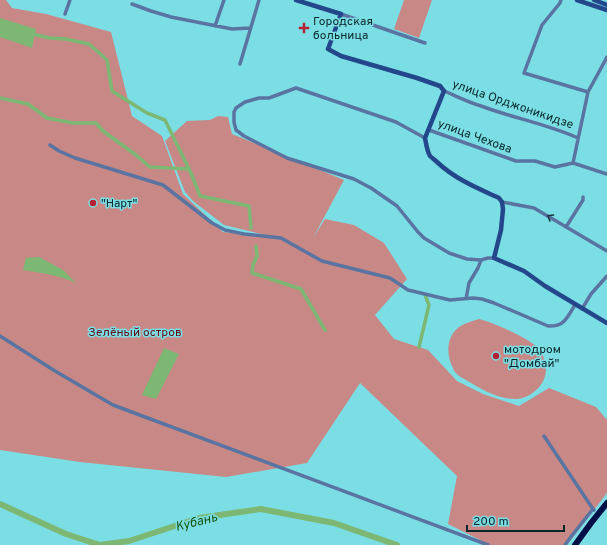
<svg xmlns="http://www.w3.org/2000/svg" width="607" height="545" viewBox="0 0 607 545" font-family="Overpass,sans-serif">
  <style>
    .green { fill: #c78886 }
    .water { fill: #7cb873 }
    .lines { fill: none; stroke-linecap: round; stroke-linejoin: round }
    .canal { stroke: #7cb873; stroke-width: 3.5 }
    .river { stroke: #7cb873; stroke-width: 6 }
    .street { stroke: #5a74a2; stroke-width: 3.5 }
    .secondary { stroke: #23478a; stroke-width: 4.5 }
    .highway { stroke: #001047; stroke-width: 6 }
    .oneway { stroke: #183742 }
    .poi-dot { fill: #b32132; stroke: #7cdee5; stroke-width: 1.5 }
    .labels { text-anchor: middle; stroke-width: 3; stroke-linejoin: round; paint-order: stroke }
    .poi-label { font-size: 12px; fill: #07282a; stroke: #7cdee5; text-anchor: start }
    .street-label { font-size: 12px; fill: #07282a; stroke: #7cdee5 }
    .park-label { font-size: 12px; fill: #610c16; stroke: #7cdee5 }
    .water-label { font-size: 13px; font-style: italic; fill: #17540f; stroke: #7cdee5 }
  </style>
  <rect width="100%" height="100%" fill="#7cdee5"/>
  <path class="green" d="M0,0H6L12,8L46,14L111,32L132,116L162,136L183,194L223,232L273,237L224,225L193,201L185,192L165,141L187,121L210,120L218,116L228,117L232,134L344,180L313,238L325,219L354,225L384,243L407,279L375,315L394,339L428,350L457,381L483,394L519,406L549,388L596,407L607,420V493L567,545H490L448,524L457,476L360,383L307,463L226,477L80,462L0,450Z
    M404,0H432L419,38L394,29Z
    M479,319C492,322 534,340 541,351C544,357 545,362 546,369C546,375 544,381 540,386C534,393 527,398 517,399C499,400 481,389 466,380C463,378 458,376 456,373C454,372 454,370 453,368C446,355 446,337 459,327C465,323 473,321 479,319Z"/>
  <path class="water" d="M0,18L36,29L32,48L0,37Z
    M39,257L63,270L76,283C59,275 41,273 23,270L26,258Z
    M164,348L179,354L156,399L142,395Z"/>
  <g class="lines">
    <path class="canal" d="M32,34L50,38L66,39L89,44L107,60L112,91L147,113L165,120L191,173L200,196L249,206L251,228
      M0,98L28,104L47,118L73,123H96L103,131L136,155L150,167L188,169
      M256,246L257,256L253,265L252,273L301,289L325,330
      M419,347L429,305L425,295"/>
    <path class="river" d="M0,504L66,534L100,545L129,541L199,518L261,509L334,523L397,545"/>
    <path class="street" d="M561,0L560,3L542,25L524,73L588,92
      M132,4L151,11L171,17L232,29L250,28
      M65,14L70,0
      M341,14L425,43
      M215,26L224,0
      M240,64L259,0
      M444,91C456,96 468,102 481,106C513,118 547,124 578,138
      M429,130L516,161H535L555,167L573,163L607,174
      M425,138L396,122L296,88L269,98H259L245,102L236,108L234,112V122L236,130L244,136L287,158L354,179L371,188L397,206L418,232L424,238L449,253L467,259L481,260L488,258H494
      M50,145L59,151L75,158L163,185L212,223L225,230L244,234L281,238L322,261L390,278L408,290L450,300L473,298L482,299L494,303L548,326C565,327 567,317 575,305
      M573,163L588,92L607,57
      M502,202L534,208L607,251
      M566,227L583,200V197
      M466,299L469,283L478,268L481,260
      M582,309L591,294L607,276
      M0,336L55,371L113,405L488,545
      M544,436L593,509
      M565,545L570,538L593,509L594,510"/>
    <path class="secondary" d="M296,0L341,14L328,49L341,56L417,78L440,86L444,91L425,138C426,143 427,151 430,156C432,158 435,160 437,162C455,179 477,188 499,198L502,202L503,209L501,230L494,258L524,271L545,286L607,323
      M577,0L607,10
      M594,0L607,5"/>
    <path class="highway" d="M575,545L591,523L607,503"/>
  </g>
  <defs><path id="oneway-chevron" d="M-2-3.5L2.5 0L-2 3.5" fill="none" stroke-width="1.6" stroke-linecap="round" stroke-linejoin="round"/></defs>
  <use class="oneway" href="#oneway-chevron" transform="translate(550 217) rotate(-149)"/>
  <g class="poi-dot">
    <path d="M302 22h4v4h4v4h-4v4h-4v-4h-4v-4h4z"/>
    <circle cx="93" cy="203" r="4"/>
    <circle cx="496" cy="356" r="4"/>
  </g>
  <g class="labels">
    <g class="poi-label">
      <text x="313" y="25">Городская<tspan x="313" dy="14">больница</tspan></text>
      <text x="101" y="207">"Нарт"</text>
      <text x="504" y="353">мотодром<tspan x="504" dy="14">"Домбай"</tspan></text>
    </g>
    <g class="street-label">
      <text transform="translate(513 104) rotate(19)" y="4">улица Орджоникидзе</text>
      <text transform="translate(475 136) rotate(20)" y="4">улица Чехова</text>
    </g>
    <g class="park-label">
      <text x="135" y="336">Зелёный остров</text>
    </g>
    <g class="water-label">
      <text transform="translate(196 521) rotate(-14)" y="5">Кубань</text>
    </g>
  </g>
  <path d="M467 525v6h97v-6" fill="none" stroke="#07282a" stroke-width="2"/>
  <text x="473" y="525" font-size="12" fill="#07282a" stroke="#7cdee5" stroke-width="3" paint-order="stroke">200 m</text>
</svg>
